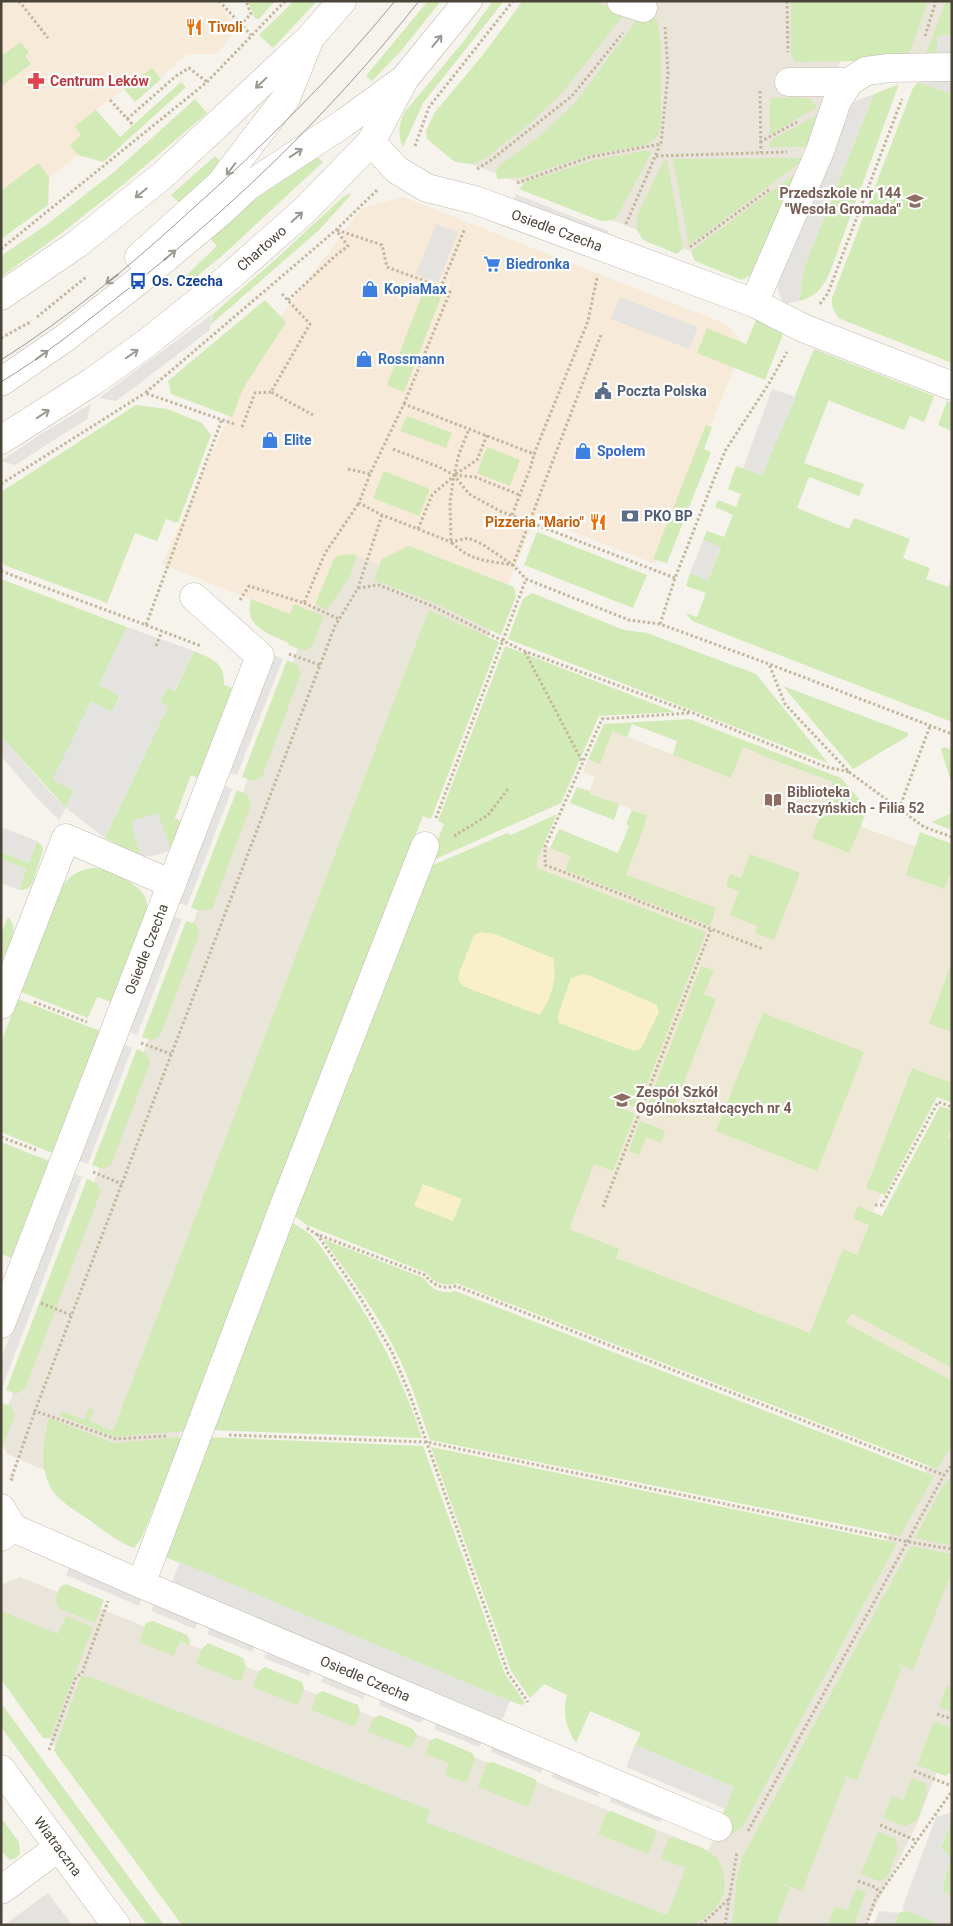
<svg xmlns="http://www.w3.org/2000/svg" width="953" height="1926" viewBox="0 0 953 1926" font-family="Roboto,sans-serif">
<style>
.residential{fill:#eae5da}
.commercial{fill:#f7ead8}
.education{fill:#efe8d6}
.green{fill:#d2eab5}
.sand{fill:#f9efc9}
.parking{fill:#e5e3e0}
.lines{fill:none;stroke-linecap:round;stroke-linejoin:round}
.minor-casing{stroke:#c2bbae;stroke-width:29}
.path{stroke:#c4b79f;stroke-width:3;stroke-dasharray:2.5 2.5;stroke-linecap:butt}
.minor{stroke:#fff;stroke-width:28}
.tram{stroke:#9a9a9a;stroke-width:1}
.oneway{stroke:#9c9892}
.labels{text-anchor:middle;dominant-baseline:central;stroke-width:4.5;stroke-linejoin:round;paint-order:stroke}
.food-label{font-size:14px;font-weight:bold;fill:#c56008;stroke:#fff;text-anchor:start}
.health-label{font-size:14px;font-weight:bold;fill:#be3a42;stroke:#fff;text-anchor:start}
.education-label{font-size:14px;font-weight:bold;fill:#785e54;stroke:#fff;text-anchor:start}
.street-label{font-size:14px;fill:#4b4439;stroke:#fff}
.shop-label{font-size:14px;font-weight:bold;fill:#366cbe;stroke:#fff;text-anchor:start}
.transit-label{font-size:14px;font-weight:bold;fill:#164399;stroke:#fff;text-anchor:start}
.service-label{font-size:14px;font-weight:bold;fill:#4e5e75;stroke:#fff;text-anchor:start}
</style>
<rect width="100%" height="100%" fill="#f6f3ec"/>
<!-- residential -->
<g class="residential">
<path d="M 522,1 L 952,1 L 930,57 L 841,60 L 756,267 L 745,273 L 444,153 L 436,128 Z"/>
<path d="M 353,555 L 381,559 L 502,600 L 149,1515 L 7,1454 L 1,1440 L 1,1425 L 308,622 L 335,557 Z"/>
<path d="M 952,1423 L 952,1732 L 916,1826 L 866,1925 L 188,1925 L 1,1674 L 1,1585 L 20,1577 L 708,1850 L 931,1462 Z"/>
</g>
<!-- commercial -->
<g class="commercial">
<path d="M 1,1 L 217,1 L 237,28 L 217,54 L 187,54 L 135,100 L 126,88 L 96,110 L 112,129 L 1,214 Z"/>
<path d="M 403,197 L 726,324 L 744,344 L 655,564 L 535,517 L 502,600 L 382,559 L 379,565 L 353,555 L 335,557 L 308,622 L 162,564 L 243,385 L 278,320 L 362,208 Z"/>
</g>
<!-- education -->
<path class="education" d="M 613,730 L 614,732 L 731,777 L 743,747 L 773,760 L 833,782 L 849,853 L 859,826 L 917,847 L 906,875 L 944,889 L 952,870 L 952,1083 L 912,1068 L 866,1188 L 881,1194 L 873,1212 L 858,1207 L 853,1219 L 869,1225 L 861,1246 L 952,1121 L 952,1400 L 301,1216 L 507,838 L 564,851 L 625,874 L 648,815 L 590,794 L 589,793 L 595,777 L 583,772 L 588,759 L 600,763 Z"/>
<!-- green -->
<g class="green">
<path d="M 248,1 L 275,1 L 259,19 L 255,18 Z"/>
<path d="M 294,1 L 317,1 L 273,48 L 259,35 Z"/>
<path d="M 428,1 L 441,1 L 400,52 L 372,81 L 366,76 Z"/>
<path d="M 493,1 L 504,1 L 423,103 L 403,147 C 398,135 398,125 404,113 L 463,42 Z"/>
<path d="M 523,1 L 593,1 L 623,12 L 622,17 L 563,92 L 530,123 L 487,157 L 473,164 L 455,162 L 427,139 L 426,131 L 435,112 L 482,56 Z"/>
<path d="M 791,1 L 928,1 L 907,60 L 796,62 L 791,55 Z"/>
<path d="M 946,1 L 952,1 L 952,35 L 937,36 L 937,51 L 931,59 L 924,59 Z"/>
<path d="M 648,15 L 657,19 L 661,46 L 661,122 C 660,134 657,140 646,145 L 590,155 L 523,177 L 497,179 L 496,172 L 499,166 L 542,134 L 575,103 L 636,21 L 642,16 Z"/>
<path d="M 21,42 L 29,53 L 25,56 L 31,64 L 3,85 L 1,83 L 1,56 Z"/>
<path d="M 152,68 L 161,79 L 135,102 L 124,89 Z"/>
<path d="M 181,82 L 186,87 L 103,162 L 78,155 L 70,145 L 81,135 L 75,126 L 96,110 L 120,137 Z"/>
<path d="M 918,82 L 952,94 L 952,363 L 838,318 L 832,306 L 832,298 L 913,88 Z"/>
<path d="M 899,84 L 830,272 C 823,287 816,297 799,301 L 804,268 L 874,94 Z"/>
<path d="M 770,98 L 805,98 L 810,99 L 817,107 L 770,135 Z"/>
<path d="M 195,99 L 207,113 L 125,183 L 59,235 L 1,277 L 1,256 L 49,223 L 114,172 Z"/>
<path d="M 820,113 L 810,147 L 770,147 L 770,141 Z"/>
<path d="M 644,151 L 652,151 L 618,215 L 613,220 L 601,221 L 519,189 L 525,182 L 594,160 Z"/>
<path d="M 215,156 L 220,161 L 209,178 L 182,206 L 171,195 Z"/>
<path d="M 318,157 L 323,162 L 224,254 L 183,288 L 178,283 L 217,246 L 208,236 L 261,195 Z"/>
<path d="M 805,158 L 804,160 L 689,245 L 673,159 Z"/>
<path d="M 664,160 L 667,160 L 683,248 L 677,254 L 643,240 L 637,230 L 637,216 Z"/>
<path d="M 38,163 L 49,177 L 48,205 L 1,239 L 1,191 Z"/>
<path d="M 800,170 L 755,272 L 742,280 L 695,261 L 691,251 Z"/>
<path d="M 350,193 L 350,196 L 318,231 L 210,325 L 214,313 L 276,259 L 343,197 Z"/>
<path d="M 426,285 L 443,292 L 404,392 L 387,385 Z"/>
<path d="M 265,300 L 286,322 L 243,389 L 232,417 L 171,394 L 168,381 Z"/>
<path d="M 757,318 L 785,329 L 765,380 L 697,353 L 707,328 L 746,344 Z"/>
<path d="M 814,349 L 934,396 L 924,422 L 910,416 L 904,430 L 830,401 L 829,399 L 804,463 L 864,484 L 859,496 L 809,477 L 797,508 L 849,529 L 854,518 L 910,539 L 903,558 L 930,568 L 926,579 L 948,587 L 950,581 L 952,581 L 952,722 L 692,621 L 686,613 L 697,617 L 706,593 L 686,586 L 690,573 L 708,580 L 721,548 L 703,540 L 707,531 L 724,537 L 733,515 L 715,507 L 718,500 L 736,507 L 741,494 L 728,489 L 736,466 L 762,475 Z"/>
<path d="M 947,401 L 952,403 L 952,431 L 938,425 Z"/>
<path d="M 136,405 L 167,409 L 202,423 L 211,435 L 178,523 L 166,519 L 157,541 L 135,533 L 107,603 L 4,565 L 1,556 L 1,492 Z"/>
<path d="M 407,416 L 452,433 L 446,448 L 400,431 Z"/>
<path d="M 706,425 L 712,427 L 704,449 L 711,452 L 667,563 L 653,559 Z"/>
<path d="M 487,447 L 520,460 L 510,486 L 477,473 Z"/>
<path d="M 384,471 L 430,489 L 419,516 L 373,498 Z"/>
<path d="M 537,532 L 647,575 L 633,608 L 524,565 Z"/>
<path d="M 409,546 L 514,587 L 516,596 L 501,635 L 432,602 L 374,580 L 382,559 Z"/>
<path d="M 352,554 L 357,556 L 350,576 L 327,610 L 315,604 L 334,559 L 337,556 Z"/>
<path d="M 1,579 L 127,627 L 99,685 L 120,695 L 112,712 L 91,702 L 53,779 L 74,790 L 66,808 L 1,736 Z"/>
<path d="M 532,593 L 624,630 L 647,633 L 756,674 L 828,763 L 508,639 L 523,599 Z"/>
<path d="M 251,599 L 290,614 L 294,604 L 324,616 L 312,646 L 304,651 L 288,645 L 289,643 C 268,633 243,627 251,599 Z"/>
<path d="M 429,610 L 499,642 L 431,819 L 423,816 L 185,1431 L 115,1437 L 60,1416 L 62,1411 L 84,1420 L 89,1408 L 94,1410 L 90,1421 L 113,1431 Z"/>
<path d="M 505,646 L 675,712 L 599,716 L 561,803 L 429,862 L 444,824 L 438,821 Z"/>
<path d="M 194,651 C 212,659 225,662 224,685 L 232,688 L 198,778 L 191,775 L 175,818 L 181,821 L 171,850 L 141,857 L 105,838 L 168,706 L 160,702 L 167,688 L 175,691 Z"/>
<path d="M 287,660 L 298,665 L 301,673 L 262,777 L 253,781 L 242,777 Z"/>
<path d="M 783,686 L 908,733 L 908,736 L 853,769 Z"/>
<path d="M 689,719 L 841,778 L 868,809 L 849,853 L 812,838 L 833,782 L 773,760 L 743,747 L 731,778 L 673,755 L 677,741 L 632,724 L 627,737 L 614,732 L 613,730 L 600,764 L 588,759 L 604,724 Z"/>
<path d="M 944,747 L 952,750 L 952,785 L 941,749 Z"/>
<path d="M 577,787 L 589,791 L 590,794 L 619,804 L 614,820 L 570,803 Z"/>
<path d="M 237,790 L 247,795 L 251,805 L 212,909 L 200,911 L 191,908 Z"/>
<path d="M 632,810 L 648,815 L 626,875 L 716,908 L 710,926 L 565,870 L 571,856 L 550,848 L 559,829 L 618,853 L 629,826 L 626,824 Z"/>
<path d="M 952,813 L 952,830 L 931,822 Z"/>
<path d="M 557,814 L 537,860 L 537,868 L 706,932 L 638,1108 L 619,1101 L 616,1106 L 635,1114 L 613,1171 L 594,1164 L 569,1229 L 619,1249 L 616,1258 L 810,1333 L 843,1249 L 857,1255 L 869,1225 L 853,1219 L 858,1206 L 882,1216 L 940,1106 L 952,1110 L 952,1128 L 947,1137 L 952,1140 L 952,1368 L 851,1313 L 846,1323 L 952,1381 L 952,1445 L 937,1469 L 456,1283 C 444,1287 434,1283 427,1273 L 307,1225 L 292,1214 L 426,868 L 507,833 L 511,835 Z"/>
<path d="M 920,832 L 952,844 L 952,870 L 944,889 L 906,875 Z"/>
<path d="M 37,841 L 42,846 L 43,851 L 32,884 L 27,889 L 19,890 L 26,869 L 1,859 L 1,852 L 29,863 Z"/>
<path d="M 750,854 L 800,873 L 774,940 L 755,933 L 757,926 L 730,915 L 739,892 L 726,886 L 730,874 L 741,878 Z"/>
<path d="M 95,868 C 109,870 136,882 144,895 C 148,901 147,907 147,914 L 111,1002 L 97,997 L 88,1018 L 21,992 L 63,885 C 72,874 80,869 95,868 Z"/>
<path d="M 8,917 C 21,930 7,948 1,962 L 1,935 Z"/>
<path d="M 186,921 L 196,924 L 199,935 L 160,1036 L 151,1040 L 142,1037 Z"/>
<path d="M 952,962 L 952,1032 L 929,1024 Z"/>
<path d="M 701,966 L 714,970 L 704,994 L 716,999 L 672,1113 L 648,1104 Z"/>
<path d="M 18,999 L 100,1031 L 52,1153 L 1,1132 L 1,1042 Z"/>
<path d="M 763,1013 L 864,1052 L 817,1171 L 716,1131 Z"/>
<path d="M 137,1049 L 146,1053 L 150,1063 L 111,1165 L 102,1169 L 92,1165 Z"/>
<path d="M 912,1068 L 952,1083 L 952,1103 L 937,1097 L 885,1195 L 866,1188 Z"/>
<path d="M 640,1121 L 665,1131 L 661,1143 L 646,1137 L 639,1155 L 629,1151 Z"/>
<path d="M 1,1142 L 49,1161 L 11,1258 L 1,1254 Z"/>
<path d="M 87,1179 L 96,1183 L 101,1191 L 25,1389 L 16,1394 L 6,1390 Z"/>
<path d="M 290,1221 C 297,1226 305,1230 312,1236 C 322,1247 330,1261 339,1274 C 375,1325 403,1379 422,1438 L 209,1430 Z"/>
<path d="M 323,1239 L 424,1278 C 431,1290 443,1295 455,1291 L 934,1476 L 900,1536 L 430,1440 C 420,1411 411,1382 397,1354 C 378,1313 349,1276 323,1239 Z"/>
<path d="M 1,1403 L 11,1406 L 15,1415 L 1,1450 Z"/>
<path d="M 49,1418 L 114,1443 L 183,1437 L 141,1539 L 134,1548 C 116,1541 103,1530 88,1519 C 76,1511 60,1502 52,1490 C 39,1468 43,1441 49,1418 Z"/>
<path d="M 206,1437 L 423,1446 L 505,1674 L 525,1703 L 521,1705 L 510,1701 L 163,1556 Z"/>
<path d="M 431,1447 L 897,1543 L 742,1828 L 732,1834 L 714,1835 L 734,1787 L 635,1745 L 641,1733 L 590,1711 L 576,1743 C 566,1726 562,1714 567,1695 L 544,1684 L 530,1698 L 511,1671 Z"/>
<path d="M 952,1474 L 952,1546 L 915,1538 L 942,1488 Z"/>
<path d="M 911,1546 L 951,1554 L 952,1556 L 952,1571 L 913,1670 L 896,1664 L 902,1668 L 857,1780 L 840,1774 L 846,1778 L 802,1891 L 784,1884 L 784,1885 L 790,1888 L 776,1925 L 732,1925 L 737,1878 L 743,1856 Z"/>
<path d="M 66,1584 L 104,1600 L 95,1623 L 60,1609 L 55,1600 L 60,1587 Z"/>
<path d="M 1,1611 L 58,1634 L 66,1616 L 93,1627 L 50,1738 L 43,1738 L 1,1679 Z"/>
<path d="M 153,1621 L 187,1635 L 190,1641 L 189,1645 L 180,1641 L 174,1656 L 139,1642 L 146,1623 Z"/>
<path d="M 208,1643 L 243,1658 L 246,1666 L 241,1682 L 196,1664 L 202,1649 Z"/>
<path d="M 265,1667 L 302,1682 L 304,1689 L 298,1705 L 253,1687 L 259,1671 Z"/>
<path d="M 81,1676 L 88,1677 L 88,1676 L 430,1810 L 426,1822 L 667,1915 L 686,1868 L 661,1859 L 668,1839 L 673,1837 C 686,1842 703,1847 715,1856 C 724,1864 728,1889 721,1899 C 715,1910 704,1920 693,1925 L 182,1925 L 54,1751 Z"/>
<path d="M 947,1686 L 952,1688 L 952,1712 L 939,1707 Z"/>
<path d="M 322,1691 L 358,1705 L 360,1712 L 355,1727 L 311,1710 L 316,1695 Z"/>
<path d="M 1,1703 L 164,1925 L 147,1925 L 1,1727 Z"/>
<path d="M 380,1715 L 413,1729 L 417,1735 L 411,1748 L 368,1732 L 374,1718 Z"/>
<path d="M 934,1721 L 952,1728 L 952,1772 L 945,1776 L 917,1765 Z"/>
<path d="M 437,1738 L 472,1753 L 475,1759 L 466,1783 L 445,1775 L 449,1763 L 425,1754 L 431,1740 Z"/>
<path d="M 493,1762 L 535,1779 L 537,1783 L 528,1807 L 478,1787 L 487,1763 Z"/>
<path d="M 912,1778 L 925,1783 L 927,1792 L 917,1821 L 904,1826 L 883,1818 L 892,1796 L 903,1800 Z"/>
<path d="M 611,1811 L 654,1829 L 656,1834 L 648,1854 L 598,1834 L 606,1814 Z"/>
<path d="M 1,1818 L 19,1842 L 20,1854 L 16,1858 L 10,1860 L 1,1851 L 1,1841 L 3,1839 L 1,1836 Z"/>
<path d="M 952,1819 L 952,1895 L 951,1897 L 942,1890 L 950,1858 L 941,1848 Z"/>
<path d="M 878,1832 L 895,1838 L 898,1849 L 887,1877 L 879,1881 L 861,1874 Z"/>
<path d="M 856,1889 L 866,1892 L 854,1925 L 828,1925 L 835,1906 L 847,1911 Z"/>
<path d="M 906,1910 L 938,1923 L 939,1925 L 894,1925 L 899,1913 Z"/>
</g>
<!-- sand -->
<g class="sand">
<path d="M 481,932 L 495,934 L 553,958 C 558,976 551,1001 539,1015 L 465,987 L 459,982 L 458,976 L 474,935 Z"/>
<path d="M 583,974 L 591,976 L 657,1005 L 659,1012 L 641,1049 L 634,1051 L 559,1023 L 558,1015 L 571,978 Z"/>
<path d="M 423,1184 L 462,1199 L 453,1221 L 414,1206 Z"/>
</g>
<!-- parking -->
<g class="parking">
<path d="M 952,35 L 952,59 L 931,59 L 937,51 L 937,36 Z"/>
<path d="M 925,76 L 952,76 L 952,94 L 918,82 Z"/>
<path d="M 874,94 L 804,268 L 799,301 L 784,304 L 779,293 L 777,280 L 844,106 Z"/>
<path d="M 516,194 L 609,231 L 606,239 L 513,203 Z"/>
<path d="M 436,224 L 458,232 L 438,283 L 416,274 Z"/>
<path d="M 620,297 L 698,327 L 689,349 L 611,319 Z"/>
<path d="M 214,313 L 211,318 L 210,330 L 116,401 L 99,398 Z"/>
<path d="M 772,389 L 796,397 L 762,475 L 743,468 Z"/>
<path d="M 91,404 L 87,419 L 15,465 L 1,461 L 41,434 Z"/>
<path d="M 703,540 L 721,547 L 708,580 L 690,573 Z"/>
<path d="M 127,627 L 194,651 L 174,692 L 167,688 L 160,702 L 168,706 L 105,838 L 66,808 L 59,820 L 38,799 L 1,756 L 1,736 L 48,790 L 66,808 L 74,790 L 52,780 L 91,701 L 112,712 L 120,696 L 99,685 Z"/>
<path d="M 273,655 L 283,659 L 237,775 L 228,772 Z"/>
<path d="M 223,785 L 232,789 L 187,906 L 178,902 Z"/>
<path d="M 158,813 L 171,850 L 157,855 L 141,857 L 131,821 Z"/>
<path d="M 1,827 L 37,841 L 29,863 L 1,852 Z"/>
<path d="M 1,859 L 26,869 L 19,890 L 1,883 Z"/>
<path d="M 172,916 L 182,919 L 137,1035 L 128,1031 Z"/>
<path d="M 123,1044 L 132,1048 L 88,1164 L 78,1160 Z"/>
<path d="M 73,1173 L 82,1177 L 2,1388 L 1,1359 Z"/>
<path d="M 180,1562 L 510,1701 L 502,1720 L 489,1718 L 170,1586 Z"/>
<path d="M 70,1566 L 142,1597 L 139,1606 L 66,1575 Z"/>
<path d="M 155,1602 L 199,1620 L 195,1629 L 151,1611 Z"/>
<path d="M 211,1625 L 256,1643 L 252,1652 L 207,1634 Z"/>
<path d="M 268,1649 L 313,1667 L 309,1676 L 264,1658 Z"/>
<path d="M 325,1673 L 367,1690 L 363,1699 L 321,1682 Z"/>
<path d="M 382,1696 L 425,1714 L 421,1723 L 379,1705 Z"/>
<path d="M 438,1720 L 483,1738 L 479,1747 L 434,1729 Z"/>
<path d="M 495,1743 L 544,1764 L 541,1773 L 491,1752 Z"/>
<path d="M 635,1745 L 734,1787 L 725,1809 L 626,1767 Z"/>
<path d="M 555,1768 L 602,1788 L 598,1797 L 551,1777 Z"/>
<path d="M 614,1793 L 664,1813 L 660,1822 L 610,1802 Z"/>
<path d="M 952,1812 L 952,1819 L 941,1847 L 950,1858 L 942,1890 L 950,1896 L 952,1895 L 952,1923 L 950,1925 L 943,1925 L 902,1909 L 936,1817 Z"/>
<path d="M 48,1893 L 72,1925 L 4,1925 Z"/>
<path d="M 879,1911 L 899,1913 L 894,1925 L 874,1925 Z"/>
</g>
<g class="lines">
<!-- minor casing -->
<g class="minor-casing">
<g id="minor">
<path d="M 621,1 L 643,8"/>
<path d="M 789,82 L 849,82"/>
<path id="s1" d="M 371,142 L 397,170 L 427,188 L 475,200 L 754,303 L 803,328 L 952,386"/>
<path d="M 139,257 L 219,185 L 286,98 L 310,38"/>
<path d="M 1,296 L 77,244 L 163,175 L 310,38 L 342,1"/>
<path d="M 754,303 L 820,151 L 837,101 L 849,82 L 866,71 L 889,68 L 952,67"/>
<path d="M 1,382 L 65,338 L 138,281 L 223,210 L 248,186 L 344,123 L 400,82"/>
<path id="s2" d="M 1,440 L 92,382 L 144,345 L 228,278 L 305,210 L 371,142 L 405,78 L 468,1"/>
<path d="M 1,1005 L 66,838 L 172,884"/>
<path id="s3" d="M 1,1324 L 260,656 L 194,597"/>
<path d="M 1,1508 L 13,1528"/>
<path id="s4" d="M 1,1537 L 13,1528 L 141,1584 L 718,1827"/>
<path d="M 141,1584 L 282,1211 L 425,846"/>
<path id="s5" d="M 1,1769 L 116,1925"/>
<path d="M 1,1890 L 59,1847"/>
</g>
</g>
<!-- path -->
<g class="path">
<path d="M 19,1 L 48,38"/>
<path d="M 219,1 L 251,35"/>
<path d="M 787,1 L 788,52"/>
<path d="M 240,25 L 251,14 L 246,1"/>
<path d="M 925,36 L 936,1"/>
<path d="M 760,91 L 761,153"/>
<path d="M 110,100 L 133,125"/>
<path d="M 127,119 L 176,76 L 189,68 L 207,82"/>
<path d="M 760,142 L 797,122"/>
<path d="M 415,146 L 429,107 L 513,1"/>
<path d="M 656,156 L 787,152"/>
<path d="M 477,169 L 491,160 L 572,96 L 623,33"/>
<path d="M 517,183 L 590,157 L 661,144 L 668,73 L 665,27"/>
<path d="M 626,224 L 660,145"/>
<path d="M 337,230 L 382,245 L 387,267 L 441,287"/>
<path d="M 690,247 L 770,189"/>
<path d="M 1,249 L 207,82 L 285,1"/>
<path d="M 597,278 L 588,321 L 534,454 L 404,404 L 370,474 L 359,503 L 382,515 L 451,542 L 468,538 L 482,544 L 513,565 C 485,560 472,562 451,542 L 450,502 L 454,475 L 469,494 L 500,511 L 675,578"/>
<path d="M 282,294 L 310,324 L 271,392 L 313,415"/>
<path d="M 288,300 L 335,256 L 348,246 L 336,230"/>
<path d="M 820,304 L 828,293 L 902,99"/>
<path d="M 37,317 L 86,277"/>
<path d="M 601,335 L 513,565 L 526,579 L 629,620 L 660,624 L 769,664 L 952,734"/>
<path d="M 1,338 L 32,321"/>
<path d="M 404,404 L 450,292 L 441,287 L 465,228"/>
<path d="M 234,424 L 145,393 L 336,230 L 377,190"/>
<path d="M 242,427 L 255,393 L 271,392"/>
<path d="M 487,435 L 477,460 L 454,475 L 475,477 L 520,495"/>
<path d="M 393,449 L 439,467 L 454,475 L 459,454 L 469,429"/>
<path d="M 348,469 L 370,474"/>
<path d="M 1,484 L 145,393"/>
<path d="M 512,515 L 531,466 L 534,454"/>
<path d="M 418,529 L 432,495 L 454,476"/>
<path d="M 1,571 L 146,625 L 222,419"/>
<path d="M 358,588 L 379,585 L 432,606 L 524,651 L 693,713 L 826,767 L 849,772 L 785,704 L 769,664"/>
<path d="M 240,600 L 249,586 L 304,603 L 325,553 L 359,503"/>
<path d="M 304,603 L 339,619"/>
<path d="M 660,624 L 675,578 L 725,451 L 768,385 L 787,352"/>
<path d="M 146,625 L 201,646"/>
<path d="M 156,646 L 162,631"/>
<path d="M 525,652 L 583,763"/>
<path d="M 289,654 L 320,665"/>
<path d="M 689,713 L 602,719 L 545,847 L 545,865 L 763,949"/>
<path d="M 849,772 L 924,827 L 952,837"/>
<path d="M 899,809 L 930,726"/>
<path d="M 436,818 L 526,579"/>
<path d="M 454,836 L 488,815 L 508,789"/>
<path d="M 34,1002 L 87,1022"/>
<path d="M 141,1043 L 171,1054"/>
<path d="M 1,1137 L 36,1150"/>
<path d="M 93,1172 L 122,1184"/>
<path d="M 875,1205 L 882,1205 L 938,1102 L 952,1107"/>
<path d="M 603,1207 L 711,929"/>
<path d="M 307,1228 L 316,1234 L 425,1275 C 433,1285 443,1290 456,1286 L 944,1475"/>
<path d="M 317,1234 L 358,1294 L 392,1352 L 410,1395 L 508,1673 L 528,1702"/>
<path d="M 41,1303 L 71,1315"/>
<path d="M 229,1435 L 426,1442 L 909,1542 L 952,1549"/>
<path d="M 166,1436 L 116,1439 L 35,1411 L 335,626 L 358,588 L 382,515"/>
<path d="M 13,1480 L 11,1479 L 35,1411"/>
<path d="M 937,1714 L 952,1719"/>
<path d="M 49,1750 L 76,1677 L 82,1673 L 108,1601"/>
<path d="M 914,1771 L 952,1786"/>
<path d="M 880,1825 L 917,1841"/>
<path d="M 748,1831 L 944,1475 L 952,1465"/>
<path d="M 858,1881 L 875,1887 L 880,1893"/>
<path d="M 701,1925 L 730,1898"/>
<path d="M 725,1925 L 737,1852"/>
<path d="M 866,1925 L 875,1900 L 952,1791"/>
</g>
<!-- minor -->
<use href="#minor" class="minor"/>
<!-- tram -->
<g class="tram">
<path d="M 1,360 C 69,317 130,266 189,212 C 262,147 333,77 395,1"/>
<path d="M 1,382 C 41,358 78,328 114,300 C 227,213 331,113 419,1"/>
</g>
</g>
<!-- one-way arrows -->
<defs><path id="oneway-shaft" d="M-6 0H5M1.5-3L5.5 0L1.5 3" fill="none" stroke-width="1.6" stroke-linecap="round" stroke-linejoin="round" transform="scale(1.25)"/></defs>
<g class="oneway">
<use href="#oneway-shaft" transform="translate(437 41) rotate(-51)"/>
<use href="#oneway-shaft" transform="translate(261 83) rotate(137)"/>
<use href="#oneway-shaft" transform="translate(296 153) rotate(-33)"/>
<use href="#oneway-shaft" transform="translate(231 169) rotate(127)"/>
<use href="#oneway-shaft" transform="translate(141 193) rotate(141)"/>
<use href="#oneway-shaft" transform="translate(297 217) rotate(-42)"/>
<use href="#oneway-shaft" transform="translate(170 255) rotate(-40)"/>
<use href="#oneway-shaft" transform="translate(112 279) rotate(143)"/>
<use href="#oneway-shaft" transform="translate(132 354) rotate(-35)"/>
<use href="#oneway-shaft" transform="translate(42 355) rotate(-36)"/>
<use href="#oneway-shaft" transform="translate(43 414) rotate(-33)"/>
</g>
<!-- icons -->
<defs>
<g id="restaurant-bare" transform="scale(1.35)"><path d="M-5-6h1v4h1v-4h1v4h1v-4h1v5L-1.5 .5V6h-2V.5L-5-1ZM5-6V6H3V1.5H1.5Q1.5-4 5-6Z" fill="#e8710a" stroke="#fff" stroke-width="2.5" paint-order="stroke"/></g>
<g id="pharmacy-bare" transform="scale(1.35)"><path d="M-2-6h4v4h4v4h-4v4h-4v-4h-4v-4h4Z" fill="#e0444e" stroke="#fff" stroke-width="2.5" paint-order="stroke"/></g>
<g id="school-bare" transform="scale(1.35)"><path d="M0-5L7-2L0 1L-7-2ZM-4 1L0 2.5L4 1V4Q0 6-4 4Z" fill="#8d6e63" stroke="#fff" stroke-width="2.5" paint-order="stroke"/></g>
<g id="supermarket-bare" transform="scale(1.35)"><path d="M-6-5.5h2.5l.6 2H6L4.5 2H-2.5L-4.4-4H-6ZM-1.5 3.2a1.3 1.3 0 1 0 .1 0ZM3 3.2a1.3 1.3 0 1 0 .1 0Z" fill="#3f7fe0" stroke="#fff" stroke-width="2.5" paint-order="stroke"/></g>
<g id="bus-bare" transform="scale(1.35)"><path d="M-5-6H5V4H4V6H2V4H-2V6H-4V4H-5ZM-3.5-4V0h7V-4ZM-3.5 1.2v1.5H-2V1.2ZM2 1.2v1.5H3.5V1.2Z" fill="#1a4fb4" stroke="#fff" stroke-width="2.5" paint-order="stroke"/></g>
<g id="shop-bare" transform="scale(1.35)"><path d="M-5-2.5h2.3a2.7 3.5 0 0 1 5.4 0H5L5.5 6h-11ZM-1.5-2.5h3a1.5 2.3 0 0 0-3 0Z" fill="#3f7fe0" stroke="#fff" stroke-width="2.5" paint-order="stroke"/></g>
<g id="civic-bare" transform="scale(1.35)"><path d="M-.6-6.5H3V-4.5H.6V-3L4-1V1h2V6H-6V1h2V-1L-.6-3ZM-1.2 2.5V6h2.4V2.5Z" fill="#5c6f8a" stroke="#fff" stroke-width="2.5" paint-order="stroke"/></g>
<g id="bank-bare" transform="scale(1.35)"><path d="M-6-4H6V4H-6ZM0-2.3a2.3 2.3 0 1 0 0 4.6a2.3 2.3 0 1 0 0-4.6Z" fill="#5c6f8a" stroke="#fff" stroke-width="2.5" paint-order="stroke"/></g>
<g id="library-bare" transform="scale(1.35)"><path d="M-6-4Q-3-5.5-.7-3.5V5Q-3 3-6 4ZM6-4Q3-5.5 .7-3.5V5Q3 3 6 4Z" fill="#8d6e63" stroke="#fff" stroke-width="2.5" paint-order="stroke"/></g>
</defs>
<g fill-rule="evenodd">
<use href="#restaurant-bare" x="194" y="27"/>
<use href="#pharmacy-bare" x="36" y="81"/>
<use href="#school-bare" x="915" y="201"/>
<use href="#supermarket-bare" x="492" y="264"/>
<use href="#bus-bare" x="138" y="281"/>
<use href="#shop-bare" x="370" y="289"/>
<use href="#shop-bare" x="364" y="359"/>
<use href="#civic-bare" x="603" y="391"/>
<use href="#shop-bare" x="270" y="440"/>
<use href="#shop-bare" x="583" y="451"/>
<use href="#bank-bare" x="630" y="516"/>
<use href="#restaurant-bare" x="598" y="522"/>
<use href="#library-bare" x="773" y="800"/>
<use href="#school-bare" x="622" y="1100"/>
</g>
<g class="labels">
<!-- food labels -->
<g class="food-label">
<text x="208" y="27">Tivoli</text>
<text x="584" y="522" text-anchor="end">Pizzeria "Mario"</text>
</g>
<!-- health labels -->
<g class="health-label">
<text x="50" y="81">Centrum Leków</text>
</g>
<!-- education labels -->
<g class="education-label">
<text x="901" y="193" text-anchor="end">Przedszkole nr 144<tspan x="901" dy="16">"Wesoła Gromada"</tspan></text>
<text x="787" y="792">Biblioteka<tspan x="787" dy="16">Raczyńskich - Filia 52</tspan></text>
<text x="636" y="1092">Zespół Szkół<tspan x="636" dy="16">Ogólnokształcących nr 4</tspan></text>
</g>
<!-- street labels -->
<g class="street-label">
<text stroke="none"><textPath href="#s1" startOffset="210">Osiedle Czecha</textPath></text>
<text stroke="none"><textPath href="#s2" startOffset="324">Chartowo</textPath></text>
<text stroke="none"><textPath href="#s3" startOffset="402">Osiedle Czecha</textPath></text>
<text stroke="none"><textPath href="#s4" startOffset="398">Osiedle Czecha</textPath></text>
<text stroke="none"><textPath href="#s5" startOffset="96">Wiatraczna</textPath></text>
</g>
<!-- shop labels -->
<g class="shop-label">
<text x="506" y="264">Biedronka</text>
<text x="384" y="289">KopiaMax</text>
<text x="378" y="359">Rossmann</text>
<text x="284" y="440">Elite</text>
<text x="597" y="451">Społem</text>
</g>
<!-- transit labels -->
<g class="transit-label">
<text x="152" y="281">Os. Czecha</text>
</g>
<!-- service labels -->
<g class="service-label">
<text x="617" y="391">Poczta Polska</text>
<text x="644" y="516">PKO BP</text>
</g>
</g>
<!-- border -->
<rect width="953" height="1926" fill="none" stroke="#4b4439" stroke-width="5"/>
</svg>
